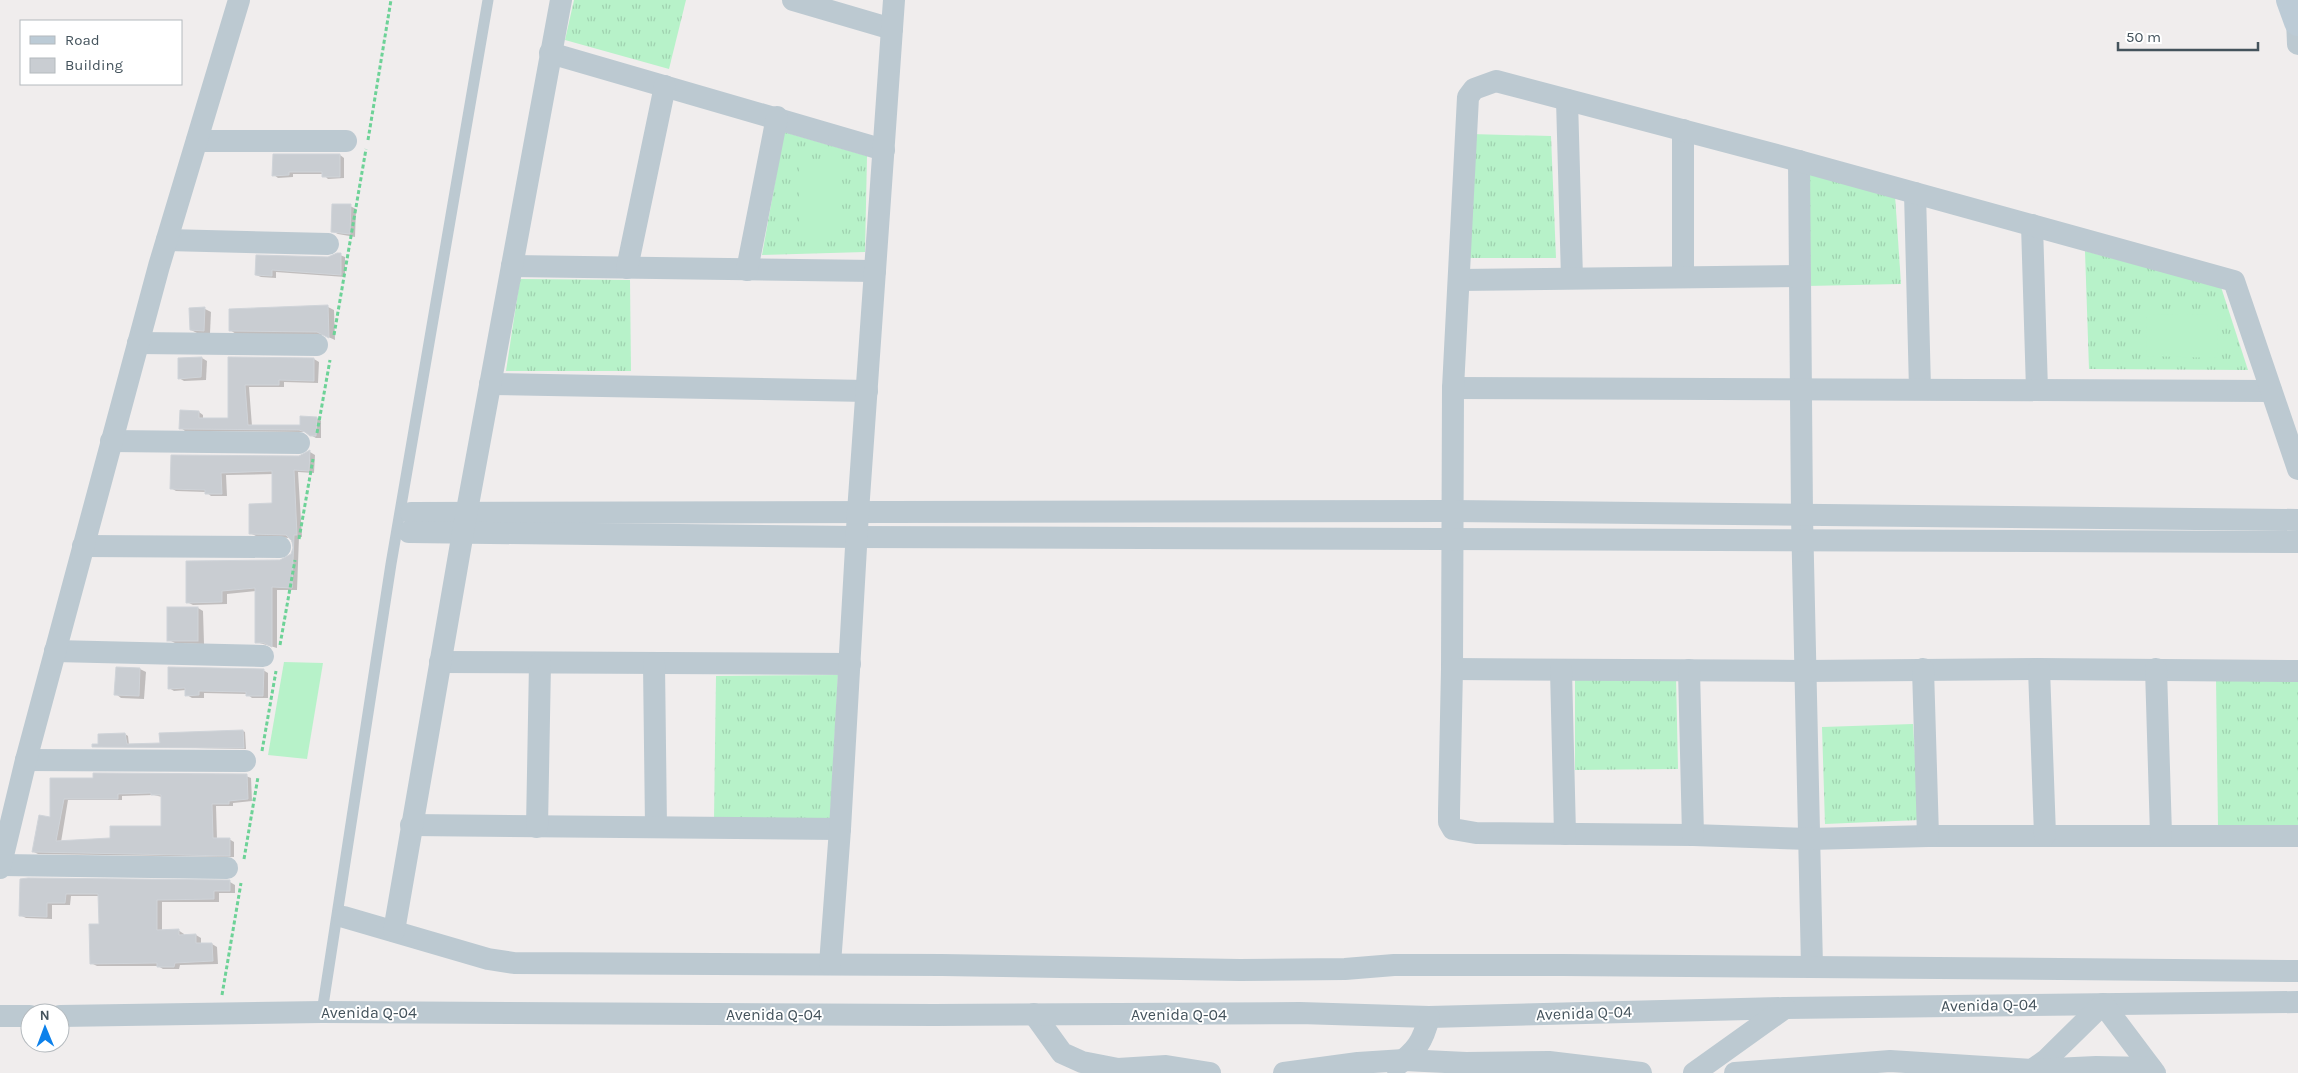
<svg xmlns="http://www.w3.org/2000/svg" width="2298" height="1073" viewBox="0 0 2298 1073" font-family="Karla,sans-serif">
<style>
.grass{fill:url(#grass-tufts)}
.garden{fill:#b7f2c9}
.shadow{fill:#0003;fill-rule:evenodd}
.building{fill:#c9cdd2;stroke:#d0d4d9;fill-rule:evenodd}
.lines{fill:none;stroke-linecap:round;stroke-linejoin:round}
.path{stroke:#6dd297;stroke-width:3;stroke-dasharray:4 2.5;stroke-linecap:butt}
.lane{stroke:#bcc9d1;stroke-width:11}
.street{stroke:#bcc9d1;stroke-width:22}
.secondary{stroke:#bccbd6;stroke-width:28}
.labels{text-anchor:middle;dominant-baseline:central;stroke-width:4;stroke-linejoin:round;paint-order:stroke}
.street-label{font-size:16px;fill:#44535c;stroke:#fff}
</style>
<defs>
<pattern id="grass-tufts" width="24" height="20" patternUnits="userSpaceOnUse" patternTransform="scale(1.25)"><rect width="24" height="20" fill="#b7f2c9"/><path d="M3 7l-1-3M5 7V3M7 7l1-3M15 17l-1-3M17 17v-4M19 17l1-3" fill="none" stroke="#9fd1af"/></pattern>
</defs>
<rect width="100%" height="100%" fill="#f0eded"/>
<!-- grass -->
<g class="grass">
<path d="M 574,0 L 686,0 L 669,69 L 565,40 Z"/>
<path d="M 784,132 L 867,156 L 865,252 L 762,255 Z"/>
<path d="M 1470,134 L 1551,136 L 1556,258 L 1466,258 Z"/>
<path d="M 1809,169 L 1895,195 L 1901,284 L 1807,286 Z"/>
<path d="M 2085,251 L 2221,287 L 2248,370 L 2089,369 Z"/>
<path d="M 520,279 L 630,280 L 631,371 L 506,371 Z"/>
<path d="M 838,675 L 830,821 L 714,820 L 716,676 Z"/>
<path d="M 1676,677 L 1678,769 L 1575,770 L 1575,680 Z"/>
<path d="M 2216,679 L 2298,681 L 2298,826 L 2218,826 Z"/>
<path d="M 1913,724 L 1919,820 L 1825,824 L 1822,727 Z"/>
</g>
<!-- garden -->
<g class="garden">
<rect x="799" y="165" width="43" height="72"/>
<path d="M 2147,314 L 2218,315 L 2217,358 L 2146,356 Z"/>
<path d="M 284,662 L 323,663 L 307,759 L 268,755 Z"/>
</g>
<!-- shadow -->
<g class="shadow">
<path d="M 340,155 L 344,158 L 344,178 L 328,179 L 323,174 L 293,174 L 293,177 L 278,178 L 274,175 Z"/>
<path d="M 350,206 L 356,209 L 355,237 L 338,234 L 332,231 Z"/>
<path d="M 340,255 L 345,257 L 345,277 L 276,272 L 276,278 L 261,277 L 256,275 L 257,257 L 328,258 Z"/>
<path d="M 328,307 L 334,310 L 335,340 L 324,335 L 236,334 L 230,330 L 230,310 Z"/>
<path d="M 191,309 L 205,309 L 211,312 L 210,333 L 197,333 L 191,330 Z"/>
<path d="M 202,358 L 207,361 L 206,380 L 184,381 L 179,378 L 179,359 Z"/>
<path d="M 229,358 L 314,359 L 319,362 L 318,383 L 284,382 L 284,387 L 249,387 L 252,426 L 301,426 L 317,418 L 321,421 L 321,438 L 316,438 L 305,432 L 185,431 L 181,428 L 199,412 L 203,415 L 203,420 L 229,419 Z"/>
<path d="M 310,452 L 315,455 L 314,473 L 298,472 L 302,537 L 299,537 L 297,590 L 277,590 L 277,648 L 256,642 L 256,591 L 227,594 L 227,604 L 193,605 L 187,602 L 292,555 L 294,547 L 290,538 L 256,536 L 250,533 L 273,504 L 274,474 L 226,475 L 227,496 L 211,496 L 206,492 L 176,491 L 171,488 L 172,457 L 299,457 Z"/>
<path d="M 198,608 L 203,611 L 204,644 L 175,643 L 169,640 Z"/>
<path d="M 140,669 L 146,672 L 144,699 L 121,698 L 116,694 Z"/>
<path d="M 263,670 L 268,673 L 268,698 L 252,698 L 247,694 L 204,693 L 204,698 L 192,698 L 187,695 L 186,690 L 174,691 L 169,688 Z"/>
<path d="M 243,731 L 245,732 L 246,749 L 94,746 L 125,734 L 128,736 L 129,745 L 161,744 Z"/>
<path d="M 246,776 L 251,778 L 252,801 L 233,803 L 233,806 L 216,806 L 217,839 L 229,839 L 234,842 L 234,857 L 38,854 L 34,852 L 51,819 L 51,779 ZM 154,795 L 162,797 L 163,827 L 111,839 L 61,842 L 68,800 L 122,800 L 122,796 Z"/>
<path d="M 22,881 L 230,882 L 235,885 L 235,893 L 219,893 L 219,902 L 162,902 L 162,931 L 178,930 L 184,934 L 184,936 L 196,935 L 201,938 L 201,945 L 212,944 L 217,947 L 218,964 L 180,965 L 179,969 L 163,969 L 158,966 L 97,966 L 91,963 L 101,925 L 100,896 L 71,896 L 70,905 L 52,905 L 52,919 L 26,918 L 20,915 Z"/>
</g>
<!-- building -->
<g class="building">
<path d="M 273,154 L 340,154 L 340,177 L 322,177 L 322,172 L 289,172 L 289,175 L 272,176 Z"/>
<path d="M 332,204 L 351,204 L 350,234 L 331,232 Z"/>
<path d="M 337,253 L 341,253 L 341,275 L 272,270 L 272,276 L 255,275 L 256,255 L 328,257 Z"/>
<path d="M 328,305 L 329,338 L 317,332 L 229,331 L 229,309 Z"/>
<path d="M 205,307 L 204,331 L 190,330 L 189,308 Z"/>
<path d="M 202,357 L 201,377 L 178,379 L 178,358 Z"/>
<path d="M 228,357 L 314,358 L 314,381 L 279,380 L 279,385 L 245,385 L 248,425 L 300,425 L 300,416 L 317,417 L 316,436 L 310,436 L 305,432 L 299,430 L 179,429 L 180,410 L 199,411 L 199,418 L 228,418 Z"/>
<path d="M 310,450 L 309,471 L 294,470 L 297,535 L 294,535 L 292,588 L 272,587 L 272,647 L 264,643 L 255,643 L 255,588 L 222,591 L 222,602 L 186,603 L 186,561 L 280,560 L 291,554 L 293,548 L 292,541 L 286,535 L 249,534 L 249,504 L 272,503 L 272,471 L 221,473 L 222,494 L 205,494 L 205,490 L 170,489 L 171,455 L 299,456 Z"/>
<rect x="167" y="607" width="31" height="34"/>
<path d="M 116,667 L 140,668 L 139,696 L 114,695 Z"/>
<path d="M 168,667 L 264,669 L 263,696 L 246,696 L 246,692 L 199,691 L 199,695 L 185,696 L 185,688 L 168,689 Z"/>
<path d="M 243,730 L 244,748 L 92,747 L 92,744 L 98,744 L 98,734 L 125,733 L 127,744 L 160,743 L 159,733 Z"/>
<path d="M 93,773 L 247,774 L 248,799 L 229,801 L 229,804 L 212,804 L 213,838 L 230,838 L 230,856 L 32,852 L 39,815 L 50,817 L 50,778 L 93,778 ZM 151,793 L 151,795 L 161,795 L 161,826 L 110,826 L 110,838 L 56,841 L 64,799 L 118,799 L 118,794 Z"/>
<path d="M 28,878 L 230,880 L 230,891 L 214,891 L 214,899 L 157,900 L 157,930 L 179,929 L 179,935 L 196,934 L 196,943 L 212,943 L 213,961 L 175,963 L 174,967 L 157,967 L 157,963 L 90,964 L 89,924 L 99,924 L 98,894 L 66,894 L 65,903 L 47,903 L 47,917 L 19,916 L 20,879 Z"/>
</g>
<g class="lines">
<!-- path -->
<g class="path">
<path d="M 368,140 L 391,0"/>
<path d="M 334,335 L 366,149"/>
<path d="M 317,433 L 330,360"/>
<path d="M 299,539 L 313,459"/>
<path d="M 280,645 L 295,560"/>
<path d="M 262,751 L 276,671"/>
<path d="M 244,859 L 258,777"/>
<path d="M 222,995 L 241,883"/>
</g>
<!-- lane -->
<path class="lane" d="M 322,1012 L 391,564 L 488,0"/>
<!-- street -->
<g class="street">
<path d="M 793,0 L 892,29"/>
<path d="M 2297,19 L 2298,44"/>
<path d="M 550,53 L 884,150"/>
<path d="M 1567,100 L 1572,278"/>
<path d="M 197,141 L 346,141"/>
<path d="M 1799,161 L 1802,516 L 1812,967"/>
<path d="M 1915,193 L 1920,389"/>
<path d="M 2032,225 L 2037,390"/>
<path d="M 167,240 L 328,244"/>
<path d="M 512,266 L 875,271"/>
<path d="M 627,268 L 665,86"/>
<path d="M 747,270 L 777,117"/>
<path d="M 1683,277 L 1683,130"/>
<path d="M 1459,280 L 1800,276"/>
<path d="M 138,343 L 317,345"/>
<path d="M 490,384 L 867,391"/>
<path d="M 1453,388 L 2271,391"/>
<path d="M 111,441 L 299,443"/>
<path d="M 2298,469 L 2234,281 L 1799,161 L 1496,81 L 1474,89 L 1468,97 L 1453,388 L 1452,669 L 1449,812 L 1449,822 L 1453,829 L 1476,833 L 1693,835 L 1809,839 L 1928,836 L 2298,836"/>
<path d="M 411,513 L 1452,511 L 2298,520"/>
<path d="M 409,532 L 857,537 L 2298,542"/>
<path d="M 83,546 L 280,547"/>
<path d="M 55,651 L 263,656"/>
<path d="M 440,662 L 850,664"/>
<path d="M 654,664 L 656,827"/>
<path d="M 1452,669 L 1805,671 L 2039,669 L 2298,671"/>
<path d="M 1923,669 L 1928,836"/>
<path d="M 2039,669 L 2045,835"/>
<path d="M 2156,669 L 2161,835"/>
<path d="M 1561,670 L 1565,834"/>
<path d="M 1689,670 L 1693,835"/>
<path d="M 26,760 L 245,761"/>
<path d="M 411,825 L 840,829"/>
<path d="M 537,827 L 540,663"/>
<path d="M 1,865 L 227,868"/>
<path d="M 0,868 L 26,760 L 159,266 L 239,0"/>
<path d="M 344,917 L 488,959 L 514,963 L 942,965 L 1240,970 L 1345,969 L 1394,965 L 1563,965 L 2298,971"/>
<path d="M 394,931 L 463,532 L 561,0"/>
<path d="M 830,964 L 840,829 L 858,512 L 894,0"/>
<path d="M 1034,1014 L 1062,1053 L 1082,1062 L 1118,1069 L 1166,1066 L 1210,1073"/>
<path d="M 0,1016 L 30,1016"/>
<path d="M 60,1016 L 322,1012 L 934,1015 L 1300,1013 L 1429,1017 L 1785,1008 L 2298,1002"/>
<path d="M 1396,1066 C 1416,1051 1423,1042 1429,1017"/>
<path d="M 2029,1072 L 2046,1060 L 2103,1004 L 2155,1073"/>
<path d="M 1284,1073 L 1358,1063 L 1404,1060 L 1466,1063 L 1549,1062 L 1641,1073"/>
<path d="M 1694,1073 L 1785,1008"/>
<path d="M 1735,1073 L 1890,1061 L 2032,1070 L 2096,1067 L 2151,1068"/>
</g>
<!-- secondary -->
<path class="secondary" d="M 2290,0 L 2298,22"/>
</g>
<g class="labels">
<!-- street labels -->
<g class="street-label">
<text transform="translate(1989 1005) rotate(-1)">Avenida Q-04</text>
<text x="369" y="1012">Avenida Q-04</text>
<text transform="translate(1584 1013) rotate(-2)">Avenida Q-04</text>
<text x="774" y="1014">Avenida Q-04</text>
<text x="1179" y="1014">Avenida Q-04</text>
</g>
</g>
<!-- legend -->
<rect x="20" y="20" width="162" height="65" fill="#ffffff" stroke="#b4babe"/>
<rect x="30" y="36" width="25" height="8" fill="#bccbd6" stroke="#b4babe"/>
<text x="65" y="45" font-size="15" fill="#44535c">Road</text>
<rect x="30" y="58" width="25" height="15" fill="#c9cdd2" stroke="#b4babe"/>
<text x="65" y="70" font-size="15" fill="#44535c">Building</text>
<!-- north arrow -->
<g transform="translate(45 1028) rotate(359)"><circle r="24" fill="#ffffff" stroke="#b4babe"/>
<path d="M0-4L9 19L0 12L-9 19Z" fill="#0c81eb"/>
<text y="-8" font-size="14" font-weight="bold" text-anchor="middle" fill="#44535c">N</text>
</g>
<!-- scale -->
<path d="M2118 42v8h140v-8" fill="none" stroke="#44535c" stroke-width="2.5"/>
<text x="2126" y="42" font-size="15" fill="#44535c" stroke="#ffffff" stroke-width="4" paint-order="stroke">50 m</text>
</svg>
